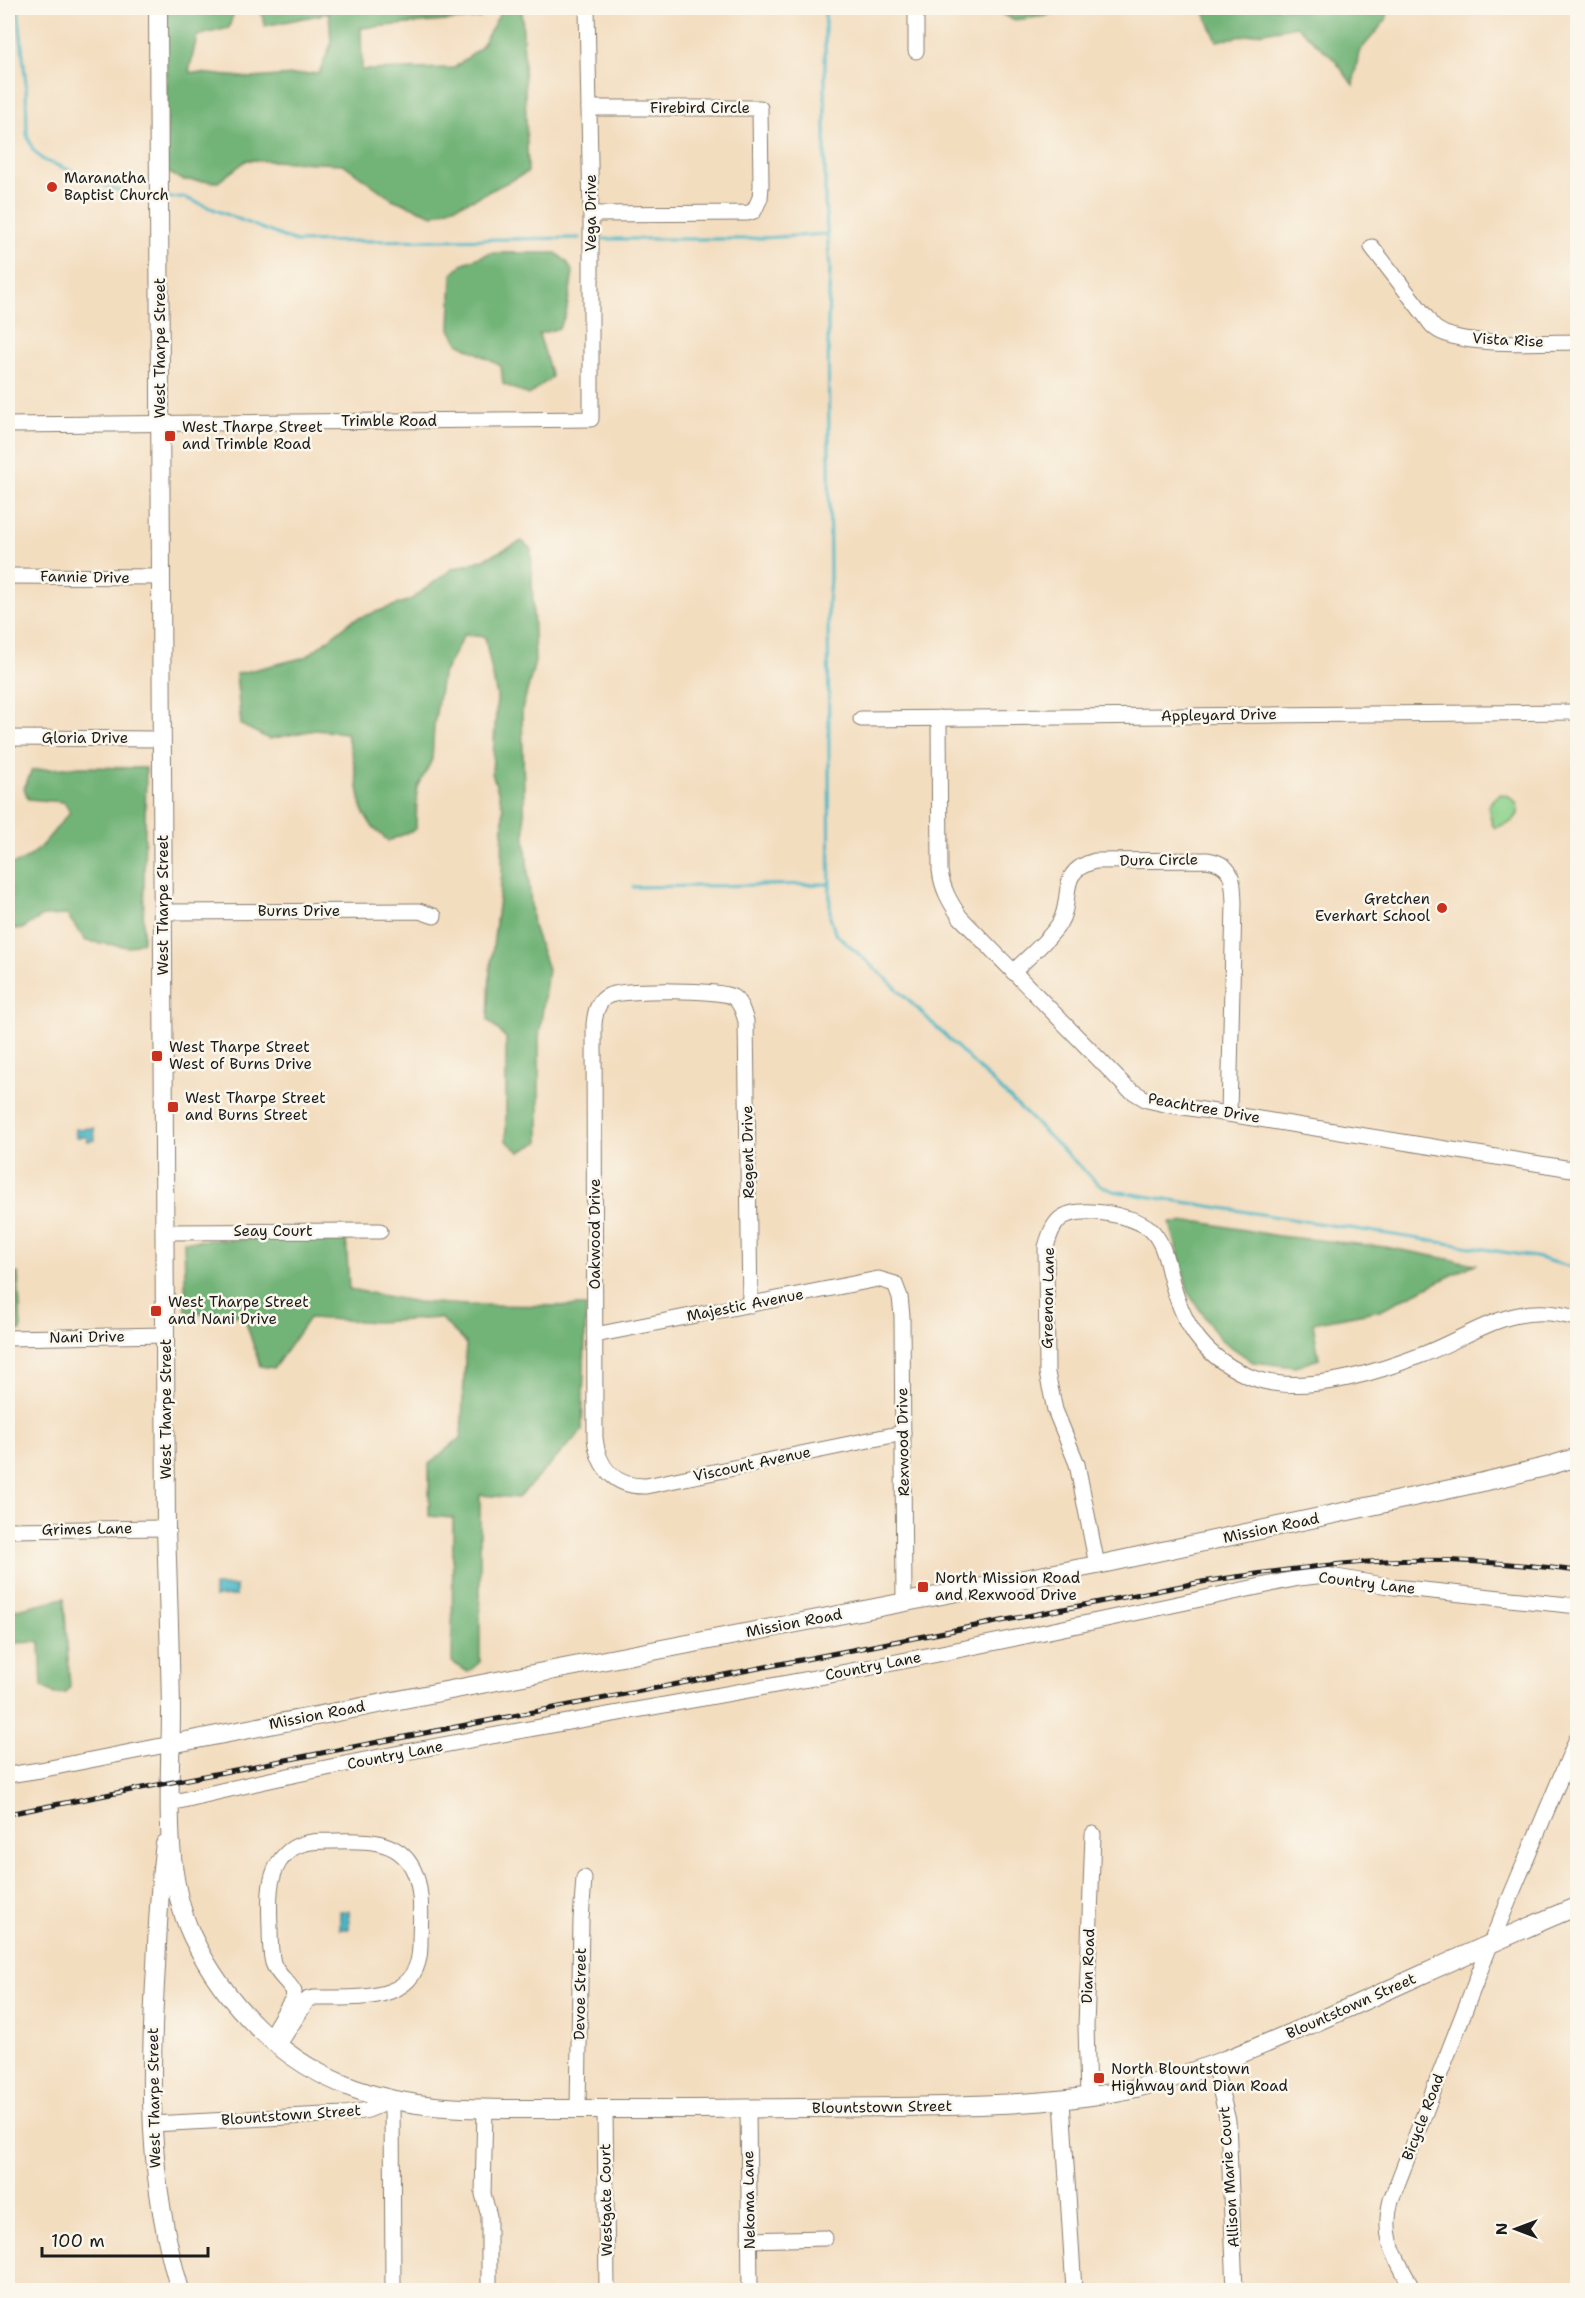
<svg xmlns="http://www.w3.org/2000/svg" width="1585" height="2298" viewBox="0 0 1585 2298" font-family="'Shantell Sans',sans-serif">
<style>
.green{fill:#8dd28c;stroke:#547754;stroke-width:1.5}
.forest{fill:#72b478;stroke:#47684a;stroke-width:1.5}
.water{fill:#48b6c4;stroke:#326970;stroke-width:1.5}
.lines{fill:none;stroke-linecap:round;stroke-linejoin:round}
.stream{stroke:#48b6c4;stroke-width:3}
.minor-casing{stroke:#887c6e;stroke-width:17}
.major-casing{stroke:#887c6e;stroke-width:20}
.minor{stroke:#fff;stroke-width:15}
.major{stroke:#fff;stroke-width:18}
.rail-casing{stroke:#1c1c1c;stroke-width:5}
.rail{stroke:#fbf7ec;stroke-width:3;stroke-dasharray:9;stroke-linecap:butt}
.poi-dot{fill:#c8321e;stroke:#fbf7ec;stroke-width:2}
.labels{text-anchor:middle;dominant-baseline:central;stroke-width:5;stroke-linejoin:round;paint-order:stroke}
.street-label{font-size:15px;fill:#1c1c1c;stroke:#fbf7ec}
.poi-label{font-size:15px;fill:#1c1c1c;stroke:#fbf7ec;text-anchor:start}
</style>
<rect width="100%" height="100%" fill="#fbf7ec"/>
<filter id="ink" filterUnits="userSpaceOnUse"><feTurbulence type="fractalNoise" baseFrequency=".0167" numOctaves="2"/><feDisplacementMap in="SourceGraphic" scale="12" xChannelSelector="R" yChannelSelector="G"/><feConvolveMatrix kernelMatrix="1 2 1 2 8 2 1 2 1" color-interpolation-filters="sRGB"/></filter>
<filter id="wash" filterUnits="userSpaceOnUse"><feTurbulence type="fractalNoise" baseFrequency=".008" numOctaves="4" result="noise"/><feDisplacementMap in="SourceGraphic" scale="24" xChannelSelector="R" yChannelSelector="G"/><feGaussianBlur stdDeviation="1.35" result="paint"/><feColorMatrix in="noise" values="0 0 0 0 0 0 0 0 0 0 0 0 0 0 0 0 0 1.4 0 .05"/><feComposite in="paint" operator="in"/></filter>
<g filter="url(#wash)">
<rect width="100%" height="100%" fill="#f3ddbf"/>
<!-- green -->
<path class="green" d="M 1501,794 C 1512,796 1519,801 1518,814 L 1513,821 L 1495,828 L 1492,824 L 1488,806 L 1494,798 Z"/>
<!-- forest -->
<g class="forest">
<path d="M 166,8 L 235,8 L 229,28 L 197,36 L 189,72 L 252,78 L 319,73 L 331,44 L 329,13 L 265,26 L 260,8 L 486,8 L 480,18 L 361,28 L 362,70 L 454,68 L 481,47 L 503,8 L 522,8 L 528,172 L 474,199 L 433,215 L 392,199 L 343,164 L 247,160 L 218,182 L 183,180 L 167,172 Z"/>
<path d="M 990,8 L 1058,8 L 1046,16 L 1013,20 Z"/>
<path d="M 1202,8 L 1389,8 L 1386,20 L 1359,52 L 1353,85 L 1334,59 L 1296,26 L 1217,41 Z"/>
<path d="M 490,253 L 556,253 L 567,262 L 573,273 L 566,314 L 559,328 L 539,334 L 552,377 L 529,395 L 503,384 L 501,366 L 458,343 L 450,329 L 452,274 L 464,263 Z"/>
<path d="M 522,541 L 531,549 L 535,662 L 522,710 L 525,839 L 533,926 L 548,969 L 539,1038 L 539,1142 L 520,1152 L 506,1141 L 506,1038 L 488,1020 L 490,971 L 502,873 L 503,807 L 492,773 L 497,697 L 485,637 L 464,635 L 442,676 L 434,726 L 432,760 L 417,789 L 416,829 L 388,841 L 372,826 L 362,810 L 353,758 L 346,733 L 315,730 L 269,739 L 241,725 L 236,674 L 306,657 L 353,620 L 410,600 L 452,569 L 482,560 Z"/>
<path d="M 81,767 L 146,768 L 143,941 L 129,947 L 86,941 L 67,915 L 43,916 L 22,929 L 8,928 L 8,864 C 34,865 54,828 70,812 L 64,802 L 28,799 L 24,788 L 32,770 Z"/>
<path d="M 1200,1222 L 1278,1236 L 1386,1247 L 1475,1264 L 1380,1310 L 1313,1323 L 1319,1359 L 1295,1367 L 1253,1362 L 1220,1339 L 1189,1294 L 1170,1223 Z"/>
<path d="M 346,1237 L 349,1289 L 417,1302 L 467,1305 L 586,1306 L 582,1431 L 518,1498 L 480,1495 L 480,1662 L 468,1672 L 452,1662 L 453,1518 L 429,1516 L 429,1464 L 461,1437 L 466,1343 L 440,1318 L 377,1322 L 309,1318 L 274,1368 L 260,1366 L 244,1316 L 186,1312 L 184,1241 Z"/>
<path d="M 18,1273 L 21,1331 L 8,1331 L 8,1274 Z"/>
<path d="M 64,1598 L 70,1687 L 65,1693 L 54,1694 L 42,1686 L 40,1642 L 8,1643 L 8,1611 Z"/>
</g>
<!-- water -->
<g class="water">
<path d="M 94,1128 L 95,1140 L 87,1141 L 87,1137 L 76,1137 L 75,1129 Z"/>
<path d="M 214,1586 L 236,1586 L 236,1596 L 214,1597 Z"/>
<rect x="340" y="1911" width="9" height="18"/>
</g>
<g class="lines">
<!-- stream -->
<g class="stream">
<path d="M 18,8 L 26,84 L 27,135 L 33,150 L 43,160 L 96,180 L 103,185 L 145,199 L 151,199"/>
<path d="M 825,8 L 825,202 L 830,269 L 828,319 L 830,579 L 828,603 L 830,916 L 835,933 L 890,982 L 1097,1183 L 1113,1191 L 1535,1257 L 1578,1269"/>
<path d="M 167,198 L 183,197 L 296,242 L 580,238"/>
<path d="M 603,239 L 743,239 L 828,234"/>
<path d="M 633,887 L 829,884"/>
</g>
</g>
</g>
<g filter="url(#ink)">
<g class="lines">
<!-- minor casing -->
<g class="minor-casing">
<g id="minor">
<path d="M 916,51 L 916,8"/>
<path d="M 589,108 L 760,108 L 761,186 L 760,198 L 754,211 L 748,213 L 591,214"/>
<path d="M 1372,247 L 1426,317 C 1428,320 1431,325 1435,328 C 1459,348 1545,342 1578,342"/>
<path d="M 8,425 L 591,419 L 591,214 L 587,8"/>
<path d="M 8,576 L 162,577"/>
<path d="M 939,718 L 940,870 C 942,889 950,902 960,917 L 1127,1088 L 1147,1100 L 1165,1104 L 1578,1170"/>
<path d="M 861,719 L 1578,712"/>
<path d="M 8,738 L 162,739"/>
<path d="M 164,912 L 419,911 L 434,916"/>
<path d="M 1013,972 C 1027,958 1049,940 1059,924 C 1075,898 1055,872 1095,861 L 1207,860 C 1234,864 1233,881 1234,903 L 1229,1114"/>
<path d="M 166,1232 L 380,1231"/>
<path d="M 750,1305 L 746,1021 C 743,1012 741,1003 733,997 C 722,989 621,989 608,996 C 597,1001 595,1014 594,1024 L 595,1438 C 598,1468 615,1487 646,1486 L 903,1433"/>
<path d="M 595,1335 L 878,1279 L 895,1284 L 900,1297 L 902,1316 L 904,1602"/>
<path d="M 8,1338 L 166,1335"/>
<path d="M 8,1530 L 166,1528"/>
<path d="M 1097,1565 L 1077,1464 L 1055,1410 L 1047,1373 L 1046,1247 C 1049,1237 1052,1226 1060,1219 C 1077,1204 1134,1215 1150,1229 C 1163,1241 1166,1259 1170,1275 C 1182,1322 1200,1354 1246,1375 C 1294,1398 1372,1374 1419,1356 C 1475,1335 1514,1298 1578,1319"/>
<path d="M 8,1775 L 40,1770 L 171,1744"/>
<path d="M 171,1803 C 393,1748 621,1715 846,1672 C 998,1643 1148,1610 1299,1578 L 1325,1575 L 1394,1587 L 1578,1606"/>
<path d="M 269,2038 L 293,1998 L 294,1992 C 289,1982 277,1975 273,1963 C 270,1951 270,1939 270,1927 C 269,1899 266,1866 293,1848 C 305,1841 320,1841 333,1841 C 362,1840 398,1838 413,1869 C 424,1891 420,1921 420,1945 C 420,2006 354,1997 313,1998 L 308,1999 L 278,2046"/>
<path d="M 1214,2064 L 1228,2121 L 1235,2290"/>
<path d="M 1088,2097 L 1086,2026 L 1093,1834"/>
<path d="M 1062,2101 L 1074,2290"/>
<path d="M 485,2109 L 483,2194 L 489,2216 L 489,2290"/>
<path d="M 578,2109 L 581,1920 L 584,1878"/>
<path d="M 605,2109 L 607,2290"/>
<path d="M 748,2109 L 750,2290"/>
<path d="M 152,2124 L 345,2114 L 368,2110 L 392,2100 L 393,2290"/>
<path d="M 749,2240 L 825,2238"/>
<path d="M 1413,2290 C 1396,2257 1381,2239 1391,2200 L 1490,1945 L 1578,1736"/>
</g>
</g>
<!-- major casing -->
<g class="major-casing">
<g id="major">
<path d="M 158,8 L 166,1528 C 168,1589 170,1649 171,1710 C 171,1781 161,1870 192,1936 C 225,2005 283,2063 355,2089 C 410,2109 468,2109 525,2109 C 580,2109 634,2109 688,2109 C 774,2108 860,2108 946,2106 C 1010,2104 1073,2102 1136,2088 C 1195,2074 1251,2050 1307,2026 C 1397,1987 1486,1944 1578,1906"/>
<path d="M 171,1744 L 1097,1565 L 1483,1482 L 1545,1467 L 1578,1457"/>
<path d="M 165,1844 C 159,1884 158,1925 156,1966 C 149,2081 147,2179 180,2290"/>
</g>
</g>
<!-- minor -->
<use href="#minor" class="minor"/>
<!-- major -->
<use href="#major" class="major"/>
<!-- rail casing -->
<g class="rail-casing">
<path id="rail" d="M 8,1814 L 1202,1582 C 1263,1573 1324,1564 1385,1561 C 1449,1558 1514,1563 1578,1571"/>
</g>
<!-- rail -->
<use href="#rail" class="rail"/>
</g>
</g>
<!-- markers -->
<g class="poi-dot">
<circle cx="52" cy="187" r="6"/>
<rect x="164" y="430" width="12" height="12" rx="3"/>
<circle cx="1442" cy="908" r="6"/>
<rect x="151" y="1050" width="12" height="12" rx="3"/>
<rect x="167" y="1101" width="12" height="12" rx="3"/>
<rect x="150" y="1305" width="12" height="12" rx="3"/>
<rect x="917" y="1581" width="12" height="12" rx="3"/>
<rect x="1093" y="2072" width="12" height="12" rx="3"/>
</g>
<g class="labels">
<!-- street labels -->
<g class="street-label">
<text x="700" y="108">Firebird Circle</text>
<text transform="translate(591 213) rotate(-90)">Vega Drive</text>
<text transform="translate(1508 340) rotate(3)">Vista Rise</text>
<text transform="translate(160 348) rotate(-90)">West Tharpe Street</text>
<text x="389" y="421">Trimble Road</text>
<text transform="translate(85 577) rotate(1)">Fannie Drive</text>
<text transform="translate(1219 715) rotate(-1)">Appleyard Drive</text>
<text x="85" y="738">Gloria Drive</text>
<text transform="translate(1159 860) rotate(-1)">Dura Circle</text>
<text transform="translate(163 905) rotate(-90)">West Tharpe Street</text>
<text x="299" y="911">Burns Drive</text>
<text transform="translate(1204 1108) rotate(10)">Peachtree Drive</text>
<text transform="translate(748 1152) rotate(-91)">Regent Drive</text>
<text x="273" y="1231">Seay Court</text>
<text transform="translate(595 1234) rotate(-90)">Oakwood Drive</text>
<text transform="translate(1048 1298) rotate(-89)">Greenon Lane</text>
<text transform="translate(745 1305) rotate(-11)">Majestic Avenue</text>
<text transform="translate(87 1337) rotate(-1)">Nani Drive</text>
<text transform="translate(166 1409) rotate(-90)">West Tharpe Street</text>
<text transform="translate(903 1442) rotate(-91)">Rexwood Drive</text>
<text transform="translate(752 1464) rotate(-12)">Viscount Avenue</text>
<text transform="translate(1271 1528) rotate(-12)">Mission Road</text>
<text transform="translate(87 1529) rotate(-1)">Grimes Lane</text>
<text transform="translate(1367 1583) rotate(7)">Country Lane</text>
<text transform="translate(794 1623) rotate(-11)">Mission Road</text>
<text transform="translate(873 1666) rotate(-11)">Country Lane</text>
<text transform="translate(317 1715) rotate(-11)">Mission Road</text>
<text transform="translate(395 1755) rotate(-11)">Country Lane</text>
<text transform="translate(1088 1966) rotate(-88)">Dian Road</text>
<text transform="translate(580 1994) rotate(-89)">Devoe Street</text>
<text transform="translate(1351 2006) rotate(-24)">Blountstown Street</text>
<text transform="translate(154 2098) rotate(-91)">West Tharpe Street</text>
<text transform="translate(882 2107) rotate(-1)">Blountstown Street</text>
<text transform="translate(291 2115) rotate(-4)">Blountstown Street</text>
<text transform="translate(1423 2117) rotate(-69)">Bicycle Road</text>
<text transform="translate(1229 2177) rotate(-94)">Allison Marie Court</text>
<text transform="translate(606 2200) rotate(-91)">Westgate Court</text>
<text transform="translate(749 2200) rotate(-91)">Nekoma Lane</text>
</g>
<!-- poi labels -->
<g class="poi-label">
<text x="64" y="178">Maranatha<tspan x="64" dy="17">Baptist Church</tspan></text>
<text x="182" y="427">West Tharpe Street<tspan x="182" dy="17">and Trimble Road</tspan></text>
<text x="1430" y="899" text-anchor="end">Gretchen<tspan x="1430" dy="17">Everhart School</tspan></text>
<text x="169" y="1047">West Tharpe Street<tspan x="169" dy="17">West of Burns Drive</tspan></text>
<text x="185" y="1098">West Tharpe Street<tspan x="185" dy="17">and Burns Street</tspan></text>
<text x="168" y="1302">West Tharpe Street<tspan x="168" dy="17">and Nani Drive</tspan></text>
<text x="935" y="1578">North Mission Road<tspan x="935" dy="17">and Rexwood Drive</tspan></text>
<text x="1111" y="2069">North Blountstown<tspan x="1111" dy="17">Highway and Dian Road</tspan></text>
</g>
</g>
<!-- margin -->
<rect width="1585" height="2298" fill="none" stroke="#fbf7ec" stroke-width="30"/>
<!-- north arrow -->
<g transform="translate(1516 2229) rotate(270)" stroke="#fbf7ec" stroke-width="4.5" paint-order="stroke">
<path d="M0-4.5L10 22L0 15L-10 22Z" fill="#1c1c1c"/>
<text y="-9" font-size="16" font-weight="bold" text-anchor="middle" fill="#1c1c1c">N</text>
</g>
<!-- scale -->
<path d="M42 2247v9h166v-9" fill="none" stroke="#1c1c1c" stroke-width="3"/>
<text x="51" y="2247" font-size="18" fill="#1c1c1c" stroke="#fbf7ec" stroke-width="4.5" paint-order="stroke">100 m</text>
</svg>
